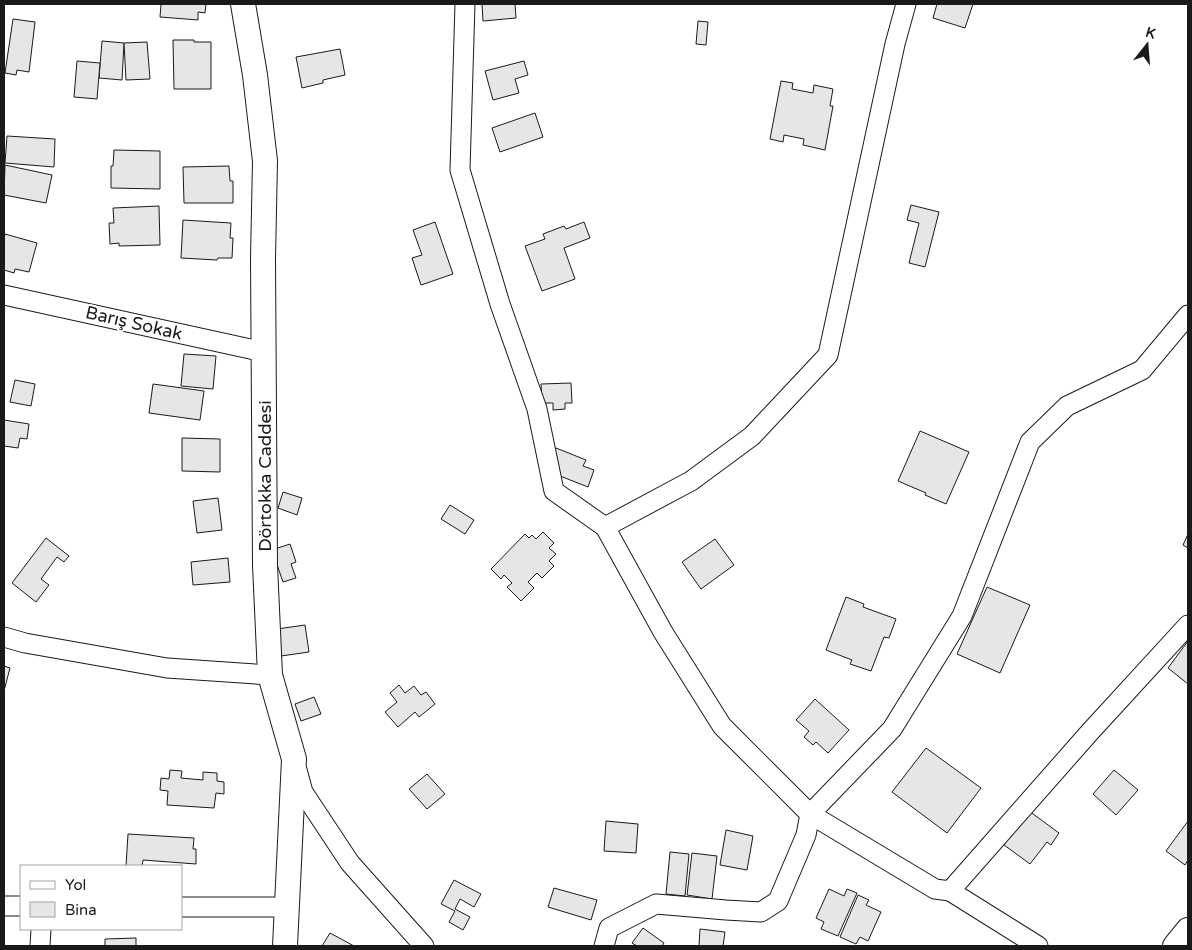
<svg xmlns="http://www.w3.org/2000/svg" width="1192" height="950" viewBox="0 0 1192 950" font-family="'Varela Round',sans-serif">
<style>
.building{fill:#e6e6e6;stroke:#1a1a1a}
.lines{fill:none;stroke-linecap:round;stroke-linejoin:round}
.minor-casing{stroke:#1a1a1a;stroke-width:21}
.tertiary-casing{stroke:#1a1a1a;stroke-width:26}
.minor{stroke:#fff;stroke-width:19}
.tertiary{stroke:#fff;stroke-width:24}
.labels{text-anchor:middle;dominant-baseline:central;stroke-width:4;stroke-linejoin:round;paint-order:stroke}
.street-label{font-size:18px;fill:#1a1a1a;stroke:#fff}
</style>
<rect width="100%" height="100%" fill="#fff"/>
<!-- building -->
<g class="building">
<path d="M 161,4 L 206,4 L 205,13 L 198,12 L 198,20 L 160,17 Z"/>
<path d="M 482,4 L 515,4 L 516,18 L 483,21 Z"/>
<path d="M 937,4 L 973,4 L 965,28 L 933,18 Z"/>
<path d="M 13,19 L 35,22 L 29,72 L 17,70 L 16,75 L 5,73 Z"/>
<path d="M 698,21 L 708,22 L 706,45 L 696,44 Z"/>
<path d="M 173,40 L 194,40 L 194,42 L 211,42 L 211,89 L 174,89 Z"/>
<path d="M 102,41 L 124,43 L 122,80 L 99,78 Z"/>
<path d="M 147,42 L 150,79 L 126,80 L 124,43 Z"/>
<path d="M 340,49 L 345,75 L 323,80 L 323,83 L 302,88 L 296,57 Z"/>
<path d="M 77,61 L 100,63 L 97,99 L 74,97 Z"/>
<path d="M 524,61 L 528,75 L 515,79 L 519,93 L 493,100 L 485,71 Z"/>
<path d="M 781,81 L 793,83 L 792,89 L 813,93 L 814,85 L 833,89 L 830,106 L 833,106 L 825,150 L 803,145 L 804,139 L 784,135 L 783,142 L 770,139 Z"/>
<path d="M 535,113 L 543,137 L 500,152 L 492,128 Z"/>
<path d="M 7,136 L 55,139 L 54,167 L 5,163 Z"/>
<path d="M 114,150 L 160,151 L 160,189 L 111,188 L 111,166 L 113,166 Z"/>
<path d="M 5,165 L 52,175 L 46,203 L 4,195 Z"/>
<path d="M 229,166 L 230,181 L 233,181 L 233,203 L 184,203 L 183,167 Z"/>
<path d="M 911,205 L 939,212 L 925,267 L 909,263 L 919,223 L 907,220 Z"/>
<path d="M 159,206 L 160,245 L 119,246 L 119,243 L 110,244 L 109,223 L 114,223 L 113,208 Z"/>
<path d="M 183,220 L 231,223 L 230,238 L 233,238 L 232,258 L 218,258 L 217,260 L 181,258 Z"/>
<path d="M 435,222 L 453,274 L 421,285 L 412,258 L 422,255 L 413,230 Z"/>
<path d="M 584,222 L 590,238 L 564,248 L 575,279 L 542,291 L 525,246 L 545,239 L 543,234 L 564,226 L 566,229 Z"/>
<path d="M 5,234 L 37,243 L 29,272 L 15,269 L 14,273 L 4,270 L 4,239 Z"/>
<path d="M 184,354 L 216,356 L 213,389 L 181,386 Z"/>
<path d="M 15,380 L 35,384 L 31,406 L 10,402 Z"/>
<path d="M 571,383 L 572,403 L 565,403 L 565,409 L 553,410 L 553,403 L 542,403 L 541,384 Z"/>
<path d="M 153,384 L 204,391 L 200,420 L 149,413 Z"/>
<path d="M 4,420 L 29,424 L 27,439 L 20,438 L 18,448 L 4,446 Z"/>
<path d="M 920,431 L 969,452 L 946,504 L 925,495 L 926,493 L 898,481 Z"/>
<path d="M 182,438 L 220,439 L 220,472 L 182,471 Z"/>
<path d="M 556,448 L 586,460 L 583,466 L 594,470 L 588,487 L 555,474 L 553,457 Z"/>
<path d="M 283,492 L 302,498 L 297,515 L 278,508 Z"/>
<path d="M 218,498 L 222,530 L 197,533 L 193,501 Z"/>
<path d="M 450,505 L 474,520 L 465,534 L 441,519 Z"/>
<path d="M 543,532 L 554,543 L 549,548 L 556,554 L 549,561 L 554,566 L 542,578 L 537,573 L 528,582 L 534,588 L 521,601 L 507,587 L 512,583 L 504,575 L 501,579 L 491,569 L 525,534 L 529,538 L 532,535 L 536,539 Z"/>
<path d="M 1188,534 L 1188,548 L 1183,545 Z"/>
<path d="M 46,538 L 69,556 L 64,562 L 57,557 L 41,579 L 49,585 L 36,602 L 12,583 Z"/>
<path d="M 715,539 L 734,565 L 701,589 L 682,562 Z"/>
<path d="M 290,544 L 296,562 L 291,564 L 296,578 L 283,582 L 272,550 Z"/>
<path d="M 228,558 L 230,582 L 193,585 L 191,562 Z"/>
<path d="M 987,587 L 1030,605 L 1000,673 L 957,654 Z"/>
<path d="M 846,597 L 864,604 L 863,607 L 896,619 L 889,638 L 884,637 L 871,671 L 850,664 L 852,660 L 826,650 Z"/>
<path d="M 305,625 L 309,652 L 281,656 L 277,629 Z"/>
<path d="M 1188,641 L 1188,684 L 1168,668 Z"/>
<path d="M 4,666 L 10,668 L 4,691 Z"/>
<path d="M 399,685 L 405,693 L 414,686 L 421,695 L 426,692 L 435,704 L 419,717 L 415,712 L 398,727 L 385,712 L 397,702 L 390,693 Z"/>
<path d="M 314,697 L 321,714 L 301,721 L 295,704 Z"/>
<path d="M 815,699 L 849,730 L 828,753 L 816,742 L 813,745 L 804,737 L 809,731 L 796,720 Z"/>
<path d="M 926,748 L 981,788 L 947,833 L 892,792 Z"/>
<path d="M 170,770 L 182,771 L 181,778 L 203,780 L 203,772 L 217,773 L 217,781 L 224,782 L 224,794 L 216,793 L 214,808 L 167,805 L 168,791 L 160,790 L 161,778 L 169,779 Z"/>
<path d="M 1114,770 L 1138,790 L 1116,815 L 1093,794 Z"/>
<path d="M 427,774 L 445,794 L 427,809 L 409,789 Z"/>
<path d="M 1025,808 L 1059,833 L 1051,845 L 1047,842 L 1030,864 L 1000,842 Z"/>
<path d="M 606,821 L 638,824 L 636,853 L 604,851 Z"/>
<path d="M 1188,821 L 1188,860 L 1185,865 L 1166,851 Z"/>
<path d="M 726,830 L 753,836 L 747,870 L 720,865 Z"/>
<path d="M 128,834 L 194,838 L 193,849 L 196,849 L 196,864 L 143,860 L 142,866 L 126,866 Z"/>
<path d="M 670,852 L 689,854 L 685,896 L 666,894 Z"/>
<path d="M 692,853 L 717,856 L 712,899 L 687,895 Z"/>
<path d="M 454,880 L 481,894 L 474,907 L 460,899 L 455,909 L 470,917 L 463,930 L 449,922 L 455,911 L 441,904 Z"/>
<path d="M 554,888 L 597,900 L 591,920 L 548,907 Z"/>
<path d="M 829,889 L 844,896 L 847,889 L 857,893 L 838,936 L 821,929 L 824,922 L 816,918 Z"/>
<path d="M 858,895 L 869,900 L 866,905 L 881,912 L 868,941 L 860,937 L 856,944 L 840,937 Z"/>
<path d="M 643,928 L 664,943 L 662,946 L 637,946 L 632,943 Z"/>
<path d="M 700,929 L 725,932 L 723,946 L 699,946 Z"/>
<path d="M 330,933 L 354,946 L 322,946 Z"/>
<path d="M 136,938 L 136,946 L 105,946 L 105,939 Z"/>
</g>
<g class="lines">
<!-- minor casing -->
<g class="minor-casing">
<g id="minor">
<path d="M 465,4 L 460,170 L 500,304 L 537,409 L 554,491 L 605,527"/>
<path d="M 4,295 L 264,352"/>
<path d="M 1188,315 L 1142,370 L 1067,406 L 1030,442 L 962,616 L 892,729 L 810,814 L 935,889 L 950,891 L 1089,733 L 1188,625"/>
<path d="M 4,637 L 25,643 L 167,668 L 270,675"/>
<path d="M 297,770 L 303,792 L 350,863 L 424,946"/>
<path d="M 950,891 L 1038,946"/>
<path d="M 4,906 L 21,906"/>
<path d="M 181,907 L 287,907"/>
<path d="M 40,946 L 41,929"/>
<path d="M 604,946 L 609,928 L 656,904 L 726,910 L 761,912 L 778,901 L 806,835 L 810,814 L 722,726 L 663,632 L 605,527 L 691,481 L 752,436 L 828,355 L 895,44 L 906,4"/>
</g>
</g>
<!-- tertiary casing -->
<g class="tertiary-casing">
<g id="tertiary">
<path d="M 243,4 L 255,75 L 265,161 L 263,259 L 265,565 L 270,675 L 294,759 L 285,946"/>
<path d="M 1175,946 L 1188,930"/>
</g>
</g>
<!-- minor -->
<use href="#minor" class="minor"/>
<!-- tertiary -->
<use href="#tertiary" class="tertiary"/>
</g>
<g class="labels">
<!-- street labels -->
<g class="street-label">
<text transform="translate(134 323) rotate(13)">Barış Sokak</text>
<text transform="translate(265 476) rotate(-90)">Dörtokka Caddesi</text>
</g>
</g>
<!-- border -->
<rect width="1192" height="950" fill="none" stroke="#1a1a1a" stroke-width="10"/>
<!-- legend -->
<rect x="20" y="865" width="162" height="65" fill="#ffffff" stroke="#a3a3a3"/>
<rect x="30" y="881" width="25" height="8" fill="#ffffff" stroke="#a3a3a3"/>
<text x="65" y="890" font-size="15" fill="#1a1a1a">Yol</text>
<rect x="30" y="902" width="25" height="15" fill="#e6e6e6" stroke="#a3a3a3"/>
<text x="65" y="915" font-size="15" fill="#1a1a1a">Bina</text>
<!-- north arrow -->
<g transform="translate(1147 45) rotate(17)" stroke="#ffffff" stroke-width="4" paint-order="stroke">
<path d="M0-4L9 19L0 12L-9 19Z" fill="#1a1a1a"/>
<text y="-8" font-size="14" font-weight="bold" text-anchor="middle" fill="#1a1a1a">K</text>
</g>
</svg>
